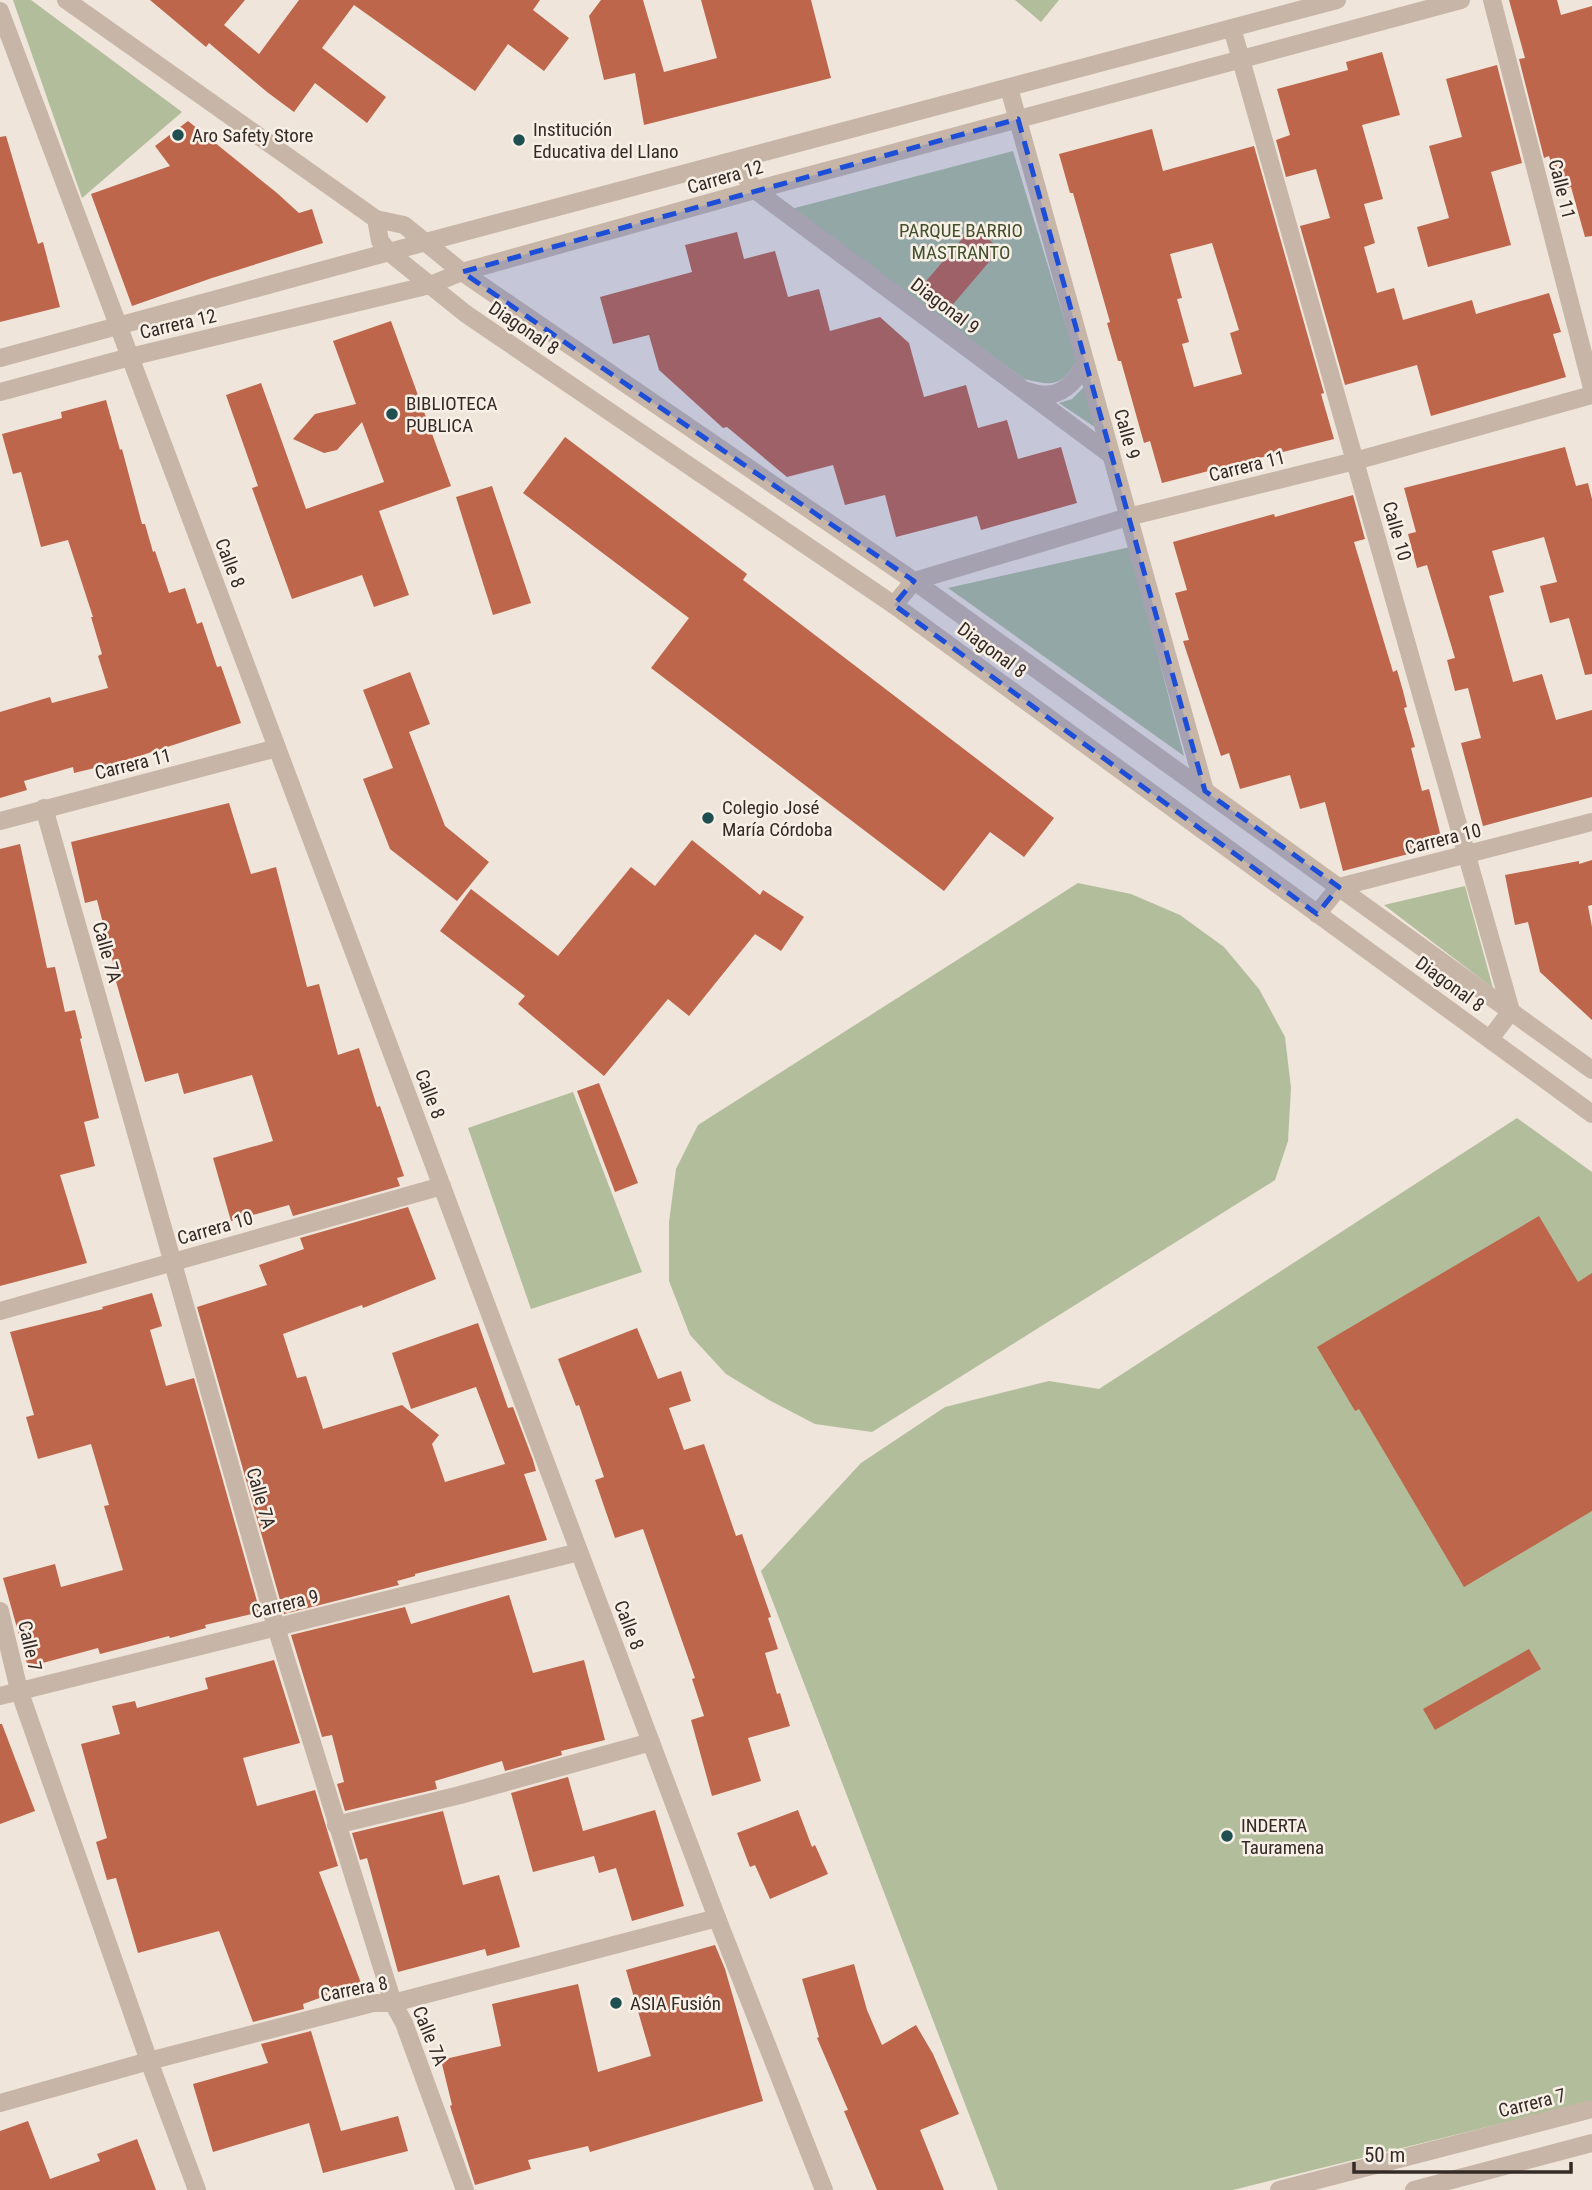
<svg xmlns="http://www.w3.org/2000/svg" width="1592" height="2190" viewBox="0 0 1592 2190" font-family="'Roboto Condensed',sans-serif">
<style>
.green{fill:#b2bd9b}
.building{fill:#bd664b;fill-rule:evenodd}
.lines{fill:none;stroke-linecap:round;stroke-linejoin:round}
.minor{stroke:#c7b6a7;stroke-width:18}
.marked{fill:#1d4ed8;fill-opacity:0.2;stroke:#1d4ed8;stroke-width:5;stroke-dasharray:14 9;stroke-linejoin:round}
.poi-dot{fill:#204f52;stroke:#f8f0e6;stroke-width:2.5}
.labels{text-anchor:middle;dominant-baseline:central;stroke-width:5;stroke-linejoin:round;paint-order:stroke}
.poi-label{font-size:19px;fill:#342b27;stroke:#f8f0e6;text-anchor:start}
.street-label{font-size:19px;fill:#342b27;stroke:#f8f0e6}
.park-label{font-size:19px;fill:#43502d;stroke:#f8f0e6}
</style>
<rect width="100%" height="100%" fill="#efe5da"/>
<!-- green -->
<g class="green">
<path d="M 13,0 L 31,0 L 182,112 L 82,198 Z"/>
<path d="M 1015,0 L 1059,0 L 1041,22 Z"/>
<path d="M 1013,151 L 1077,361 C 1060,387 1054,386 1024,379 L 791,209 Z"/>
<path d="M 1084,387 L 1096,428 L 1059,403 L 1072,399 Z"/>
<path d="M 1130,547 L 1184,756 L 948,588 Z"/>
<path d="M 1078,883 L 1131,894 L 1180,915 L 1224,947 L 1259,989 L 1285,1037 L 1291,1088 L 1288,1141 L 1275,1180 L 872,1432 L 815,1424 L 769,1400 L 726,1374 L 690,1335 L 669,1281 L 669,1222 L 676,1169 L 698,1125 Z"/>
<path d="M 1465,886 L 1493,988 L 1384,905 Z"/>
<path d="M 573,1092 L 642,1272 L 531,1309 L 468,1128 Z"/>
<path d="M 1517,1118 L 1592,1172 L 1592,2101 L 1233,2190 L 998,2190 L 761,1571 L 861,1463 L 945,1407 L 1049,1381 L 1099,1389 Z"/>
</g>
<!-- building -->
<g class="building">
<path d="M 150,0 L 245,0 L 224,25 L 259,54 L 299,0 L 540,0 L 533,10 L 569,38 L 544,71 L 508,44 L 475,91 L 354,5 L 322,48 L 386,97 L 367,123 L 315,83 L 294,112 L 267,92 L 209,43 L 206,47 Z"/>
<path d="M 601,0 L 643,0 L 664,72 L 717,58 L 701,0 L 811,0 L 831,78 L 644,125 L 635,73 L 604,80 L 589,16 Z"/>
<path d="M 1509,0 L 1557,0 L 1561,15 L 1592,6 L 1592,236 L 1585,237 L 1571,187 L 1559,190 L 1549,156 L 1544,158 L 1519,59 L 1525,58 Z"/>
<path d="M 1382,52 L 1400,115 L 1362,125 L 1383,199 L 1364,204 L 1375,243 L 1364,247 L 1377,293 L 1394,288 L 1403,320 L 1472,300 L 1476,314 L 1549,293 L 1561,332 L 1553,334 L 1566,377 L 1431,416 L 1417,365 L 1345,385 L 1300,226 L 1330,218 L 1316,169 L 1286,177 L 1276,140 L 1290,135 L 1277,89 L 1348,70 L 1346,62 Z"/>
<path d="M 1497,65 L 1522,163 L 1491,172 L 1511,245 L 1428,267 L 1417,227 L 1449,218 L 1429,146 L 1462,137 L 1446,79 Z"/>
<path d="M 188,121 L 277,193 L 299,213 L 312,209 L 323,243 L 212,278 L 132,306 L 91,194 L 170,166 L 155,146 Z"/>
<path d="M 1152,129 L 1163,171 L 1254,146 L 1324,393 L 1321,394 L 1334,439 L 1162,483 L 1150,441 L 1144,443 L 1121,361 L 1118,361 L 1107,323 L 1110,322 L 1073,193 L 1070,193 L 1059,154 ZM 1212,243 L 1239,330 L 1230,333 L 1242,374 L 1194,387 L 1182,344 L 1189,342 L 1177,299 L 1182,298 L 1170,254 Z"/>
<path d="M 6,136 L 38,244 L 43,242 L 60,307 L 0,322 L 0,137 Z"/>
<path d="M 973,226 L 1000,249 L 949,309 L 922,286 Z"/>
<path d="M 737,232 L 744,259 L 775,251 L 788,297 L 819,289 L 830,331 L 880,317 L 909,343 L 924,397 L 966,385 L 978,428 L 1007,420 L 1018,459 L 1061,447 L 1077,503 L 981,530 L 977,516 L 896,537 L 885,495 L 845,505 L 833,465 L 787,477 L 727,427 L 723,428 L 659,370 L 649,335 L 613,344 L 600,297 L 692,272 L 685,245 Z"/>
<path d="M 391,321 L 451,486 L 379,511 L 409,595 L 374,607 L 362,575 L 292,599 L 252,488 L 258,486 L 226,395 L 261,383 L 306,509 L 384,482 L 362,422 L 337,450 L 324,453 L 293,439 L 315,414 L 356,404 L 333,341 Z"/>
<path d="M 106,400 L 120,450 L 122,449 L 142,524 L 145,524 L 153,552 L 155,551 L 169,593 L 185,588 L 197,624 L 202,622 L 217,667 L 221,666 L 241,723 L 124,761 L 74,773 L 73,767 L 24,781 L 27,790 L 0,798 L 0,712 L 50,697 L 52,703 L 108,688 L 98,656 L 102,654 L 91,617 L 93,617 L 68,540 L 41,547 L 21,472 L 13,474 L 2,434 L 62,418 L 61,412 Z"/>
<path d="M 565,437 L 747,574 L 743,580 L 1054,818 L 1024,857 L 990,832 L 944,891 L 651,668 L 689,618 L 523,493 Z"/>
<path d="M 1565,447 L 1576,486 L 1588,483 L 1592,499 L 1592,674 L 1585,675 L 1569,618 L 1550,623 L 1540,586 L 1557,582 L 1544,537 L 1492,551 L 1504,592 L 1489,596 L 1513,682 L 1542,674 L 1556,720 L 1592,710 L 1592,797 L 1483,826 L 1461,743 L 1481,738 L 1468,688 L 1455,691 L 1447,660 L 1455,658 L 1427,565 L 1417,568 L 1408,534 L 1416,532 L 1404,488 Z"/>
<path d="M 492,486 L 531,603 L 493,615 L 456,497 Z"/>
<path d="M 1353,495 L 1365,539 L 1354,542 L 1393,672 L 1397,670 L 1403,691 L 1407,707 L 1404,708 L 1415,747 L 1411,748 L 1422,791 L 1429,789 L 1443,845 L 1343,871 L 1325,802 L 1300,809 L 1290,775 L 1240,789 L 1229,753 L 1221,756 L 1183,641 L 1189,640 L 1175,593 L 1187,590 L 1173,542 L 1274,514 L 1275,517 Z"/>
<path d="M 410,672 L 430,724 L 409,732 L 445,826 L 489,862 L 457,901 L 390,849 L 363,779 L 393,768 L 363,690 Z"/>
<path d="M 229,803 L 251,874 L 276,867 L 307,987 L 319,984 L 338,1055 L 359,1048 L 377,1107 L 380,1106 L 404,1176 L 397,1178 L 400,1186 L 293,1216 L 289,1205 L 231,1221 L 213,1158 L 273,1141 L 252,1075 L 184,1094 L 178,1073 L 145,1082 L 115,978 L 117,978 L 97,900 L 85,903 L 71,842 Z"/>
<path d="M 692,840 L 760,895 L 763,890 L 804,917 L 781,951 L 755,934 L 689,1016 L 668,999 L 604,1076 L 518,1004 L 525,996 L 440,931 L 471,889 L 558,956 L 631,867 L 655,886 Z"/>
<path d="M 20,844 L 47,968 L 55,967 L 65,1012 L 75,1010 L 82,1038 L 80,1039 L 99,1118 L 84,1122 L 95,1166 L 60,1175 L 87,1263 L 0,1286 L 0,849 Z"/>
<path d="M 1592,860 L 1592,905 L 1588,906 L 1592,927 L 1592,1020 L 1540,972 L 1528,922 L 1515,925 L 1505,875 L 1579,861 L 1579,864 Z"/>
<path d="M 599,1083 L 638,1183 L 615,1192 L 577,1091 Z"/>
<path d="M 408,1207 L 436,1279 L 363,1308 L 362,1305 L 283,1334 L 297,1378 L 306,1376 L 323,1429 L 402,1405 L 439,1435 L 432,1444 L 445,1482 L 505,1464 L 476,1387 L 411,1409 L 392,1353 L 478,1323 L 508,1408 L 513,1407 L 533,1460 L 536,1471 L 524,1474 L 547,1540 L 415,1574 L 415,1576 L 397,1581 L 399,1585 L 284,1614 L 197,1307 L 267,1285 L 259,1265 L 304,1249 L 300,1238 Z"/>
<path d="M 1539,1216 L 1578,1282 L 1592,1273 L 1592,1511 L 1464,1587 L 1359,1409 L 1355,1411 L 1317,1347 Z"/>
<path d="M 152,1293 L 162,1326 L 150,1330 L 166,1386 L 194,1378 L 260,1612 L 205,1625 L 206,1628 L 170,1638 L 169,1636 L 100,1654 L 98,1648 L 28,1667 L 3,1578 L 55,1564 L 61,1587 L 123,1570 L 104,1506 L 109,1505 L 91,1444 L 38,1459 L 26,1417 L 34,1415 L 10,1332 L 103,1309 L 102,1307 Z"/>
<path d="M 637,1328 L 658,1379 L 681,1371 L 691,1401 L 669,1408 L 684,1450 L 704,1444 L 736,1536 L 742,1534 L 771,1617 L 768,1618 L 778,1649 L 765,1653 L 777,1694 L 780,1693 L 790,1726 L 748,1738 L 761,1781 L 712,1796 L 691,1720 L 704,1716 L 692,1679 L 695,1678 L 643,1529 L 615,1538 L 595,1480 L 604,1477 L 579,1405 L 576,1406 L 558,1359 Z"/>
<path d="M 509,1595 L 533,1673 L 584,1660 L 605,1740 L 561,1751 L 562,1755 L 505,1771 L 502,1761 L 435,1781 L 437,1789 L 345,1811 L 337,1784 L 344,1782 L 332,1735 L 322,1737 L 291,1635 L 405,1607 L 411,1624 Z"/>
<path d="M 1529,1649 L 1541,1669 L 1435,1730 L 1423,1709 Z"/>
<path d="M 274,1660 L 300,1743 L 243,1758 L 257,1806 L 315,1790 L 338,1866 L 319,1872 L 361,1983 L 303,2004 L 304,2009 L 253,2022 L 219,1931 L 138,1953 L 116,1878 L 107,1880 L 96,1842 L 107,1838 L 81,1744 L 120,1734 L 112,1706 L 135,1701 L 137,1708 L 208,1689 L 205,1678 Z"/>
<path d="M 0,1724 L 2,1724 L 35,1811 L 0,1824 Z"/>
<path d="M 568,1777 L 583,1831 L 655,1810 L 684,1906 L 632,1921 L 616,1868 L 599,1873 L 594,1856 L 533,1872 L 511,1793 Z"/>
<path d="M 798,1810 L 812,1847 L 815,1845 L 828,1874 L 770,1899 L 755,1865 L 750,1867 L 737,1833 Z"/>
<path d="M 443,1811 L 463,1885 L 499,1875 L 520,1947 L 487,1956 L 485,1949 L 398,1972 L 367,1858 L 360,1860 L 352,1833 Z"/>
<path d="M 715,1945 L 725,1969 L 763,2101 L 590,2152 L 588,2146 L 528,2160 L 531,2169 L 475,2185 L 450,2106 L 452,2105 L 441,2060 L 501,2046 L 492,2004 L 578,1984 L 598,2072 L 651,2056 L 626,1970 Z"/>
<path d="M 854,1964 L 867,2010 L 882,2045 L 916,2025 L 933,2054 L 959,2114 L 920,2130 L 944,2190 L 877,2190 L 844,2111 L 848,2110 L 817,2038 L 819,2037 L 802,1979 Z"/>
<path d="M 311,2031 L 341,2131 L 398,2116 L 408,2151 L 323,2173 L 309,2123 L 213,2152 L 193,2084 L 268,2063 L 261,2044 Z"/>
<path d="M 28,2121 L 50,2179 L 100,2161 L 97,2154 L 137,2139 L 156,2190 L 0,2190 L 0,2131 Z"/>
</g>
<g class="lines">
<!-- minor -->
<g class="minor">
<path d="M 66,0 L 376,219 L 404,225 L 462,272 L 914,581 L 1592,1070"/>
<path d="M 1492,0 L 1592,388"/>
<path d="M 0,11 L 717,1918 L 824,2190"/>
<path d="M 1232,28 L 1511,1011 L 1490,1039"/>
<path d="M 1009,88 L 1205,791"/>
<path d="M 735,162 L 755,190 L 1111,455"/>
<path d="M 376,219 L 380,241 L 390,253 L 466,314 L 894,605 L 1592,1114"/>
<path d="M 0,358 L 426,242 L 1337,0"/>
<path d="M 1027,391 C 1055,402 1072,388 1085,364"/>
<path d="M 0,392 L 130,357 L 430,285 L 462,272 L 755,190 L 1461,0"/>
<path d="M 894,605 L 914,581 L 1128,517 L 1355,461 L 1592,395"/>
<path d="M 44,808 L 276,1627 L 393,2003 L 404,2023 L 465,2190"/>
<path d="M 0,821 L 277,748"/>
<path d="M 1317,914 L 1339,887 L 1592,822"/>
<path d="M 0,1311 L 442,1186"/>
<path d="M 0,1611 L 19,1690 L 149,2061 L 197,2190"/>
<path d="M 0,1696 L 579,1552"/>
<path d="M 336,1825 L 460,1795 L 651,1742"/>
<path d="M 0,2103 L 149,2061 L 373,2003 L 393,2003 L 717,1918"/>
<path d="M 1279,2190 L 1592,2109"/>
<path d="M 1414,2190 L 1592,2143"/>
</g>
</g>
<!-- marked area -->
<path class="marked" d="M 1018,119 L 1205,791 L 1339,887 L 1317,914 L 894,605 L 914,581 L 462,272 Z"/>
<!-- markers -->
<g class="poi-dot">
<circle cx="178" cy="135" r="7"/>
<circle cx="519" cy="140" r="7"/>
<circle cx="392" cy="414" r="7"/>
<circle cx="708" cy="818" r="7"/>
<circle cx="1227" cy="1836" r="7"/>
<circle cx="616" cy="2003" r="7"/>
</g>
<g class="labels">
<!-- poi labels -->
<g class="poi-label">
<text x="533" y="129">Institución<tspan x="533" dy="22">Educativa del Llano</tspan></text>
<text x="192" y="135">Aro Safety Store</text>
<text x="406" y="403">BIBLIOTECA<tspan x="406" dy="22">PUBLICA</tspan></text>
<text x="722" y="807">Colegio José<tspan x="722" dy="22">María Córdoba</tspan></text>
<text x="1241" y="1825">INDERTA<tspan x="1241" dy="22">Tauramena</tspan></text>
<text x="630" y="2003">ASIA Fusión</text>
</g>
<!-- street labels -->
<g class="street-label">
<text transform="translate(725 177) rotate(-16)">Carrera 12</text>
<text transform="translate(1562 189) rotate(76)">Calle 11</text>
<text transform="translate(945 306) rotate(37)">Diagonal 9</text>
<text transform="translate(178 324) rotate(-13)">Carrera 12</text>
<text transform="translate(524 328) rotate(34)">Diagonal 8</text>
<text transform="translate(1127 434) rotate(74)">Calle 9</text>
<text transform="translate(1247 466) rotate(-14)">Carrera 11</text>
<text transform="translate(1397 531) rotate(74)">Calle 10</text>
<text transform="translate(230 563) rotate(69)">Calle 8</text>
<text transform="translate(992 650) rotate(36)">Diagonal 8</text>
<text transform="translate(133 764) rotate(-14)">Carrera 11</text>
<text transform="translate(1443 839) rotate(-14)">Carrera 10</text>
<text transform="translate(107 952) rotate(74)">Calle 7A</text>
<text transform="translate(1450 984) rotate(36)">Diagonal 8</text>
<text transform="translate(430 1094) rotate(69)">Calle 8</text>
<text transform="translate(215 1228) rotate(-16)">Carrera 10</text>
<text transform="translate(261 1498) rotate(74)">Calle 7A</text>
<text transform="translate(285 1604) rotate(-14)">Carrera 9</text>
<text transform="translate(629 1625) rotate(69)">Calle 8</text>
<text transform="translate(30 1646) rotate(77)">Calle 7</text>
<text transform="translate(354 1989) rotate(-11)">Carrera 8</text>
<text transform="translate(430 2036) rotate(68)">Calle 7A</text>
<text transform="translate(1532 2103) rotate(-14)">Carrera 7</text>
</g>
<!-- park labels -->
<g class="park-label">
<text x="961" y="230">PARQUE BARRIO<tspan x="961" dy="22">MASTRANTO</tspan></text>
</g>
</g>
<!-- scale -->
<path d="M1354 2162v10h217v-10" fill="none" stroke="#342b27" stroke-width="3.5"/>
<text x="1364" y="2162" font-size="21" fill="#342b27" stroke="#f8f0e6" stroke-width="5" paint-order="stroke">50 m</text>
</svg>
